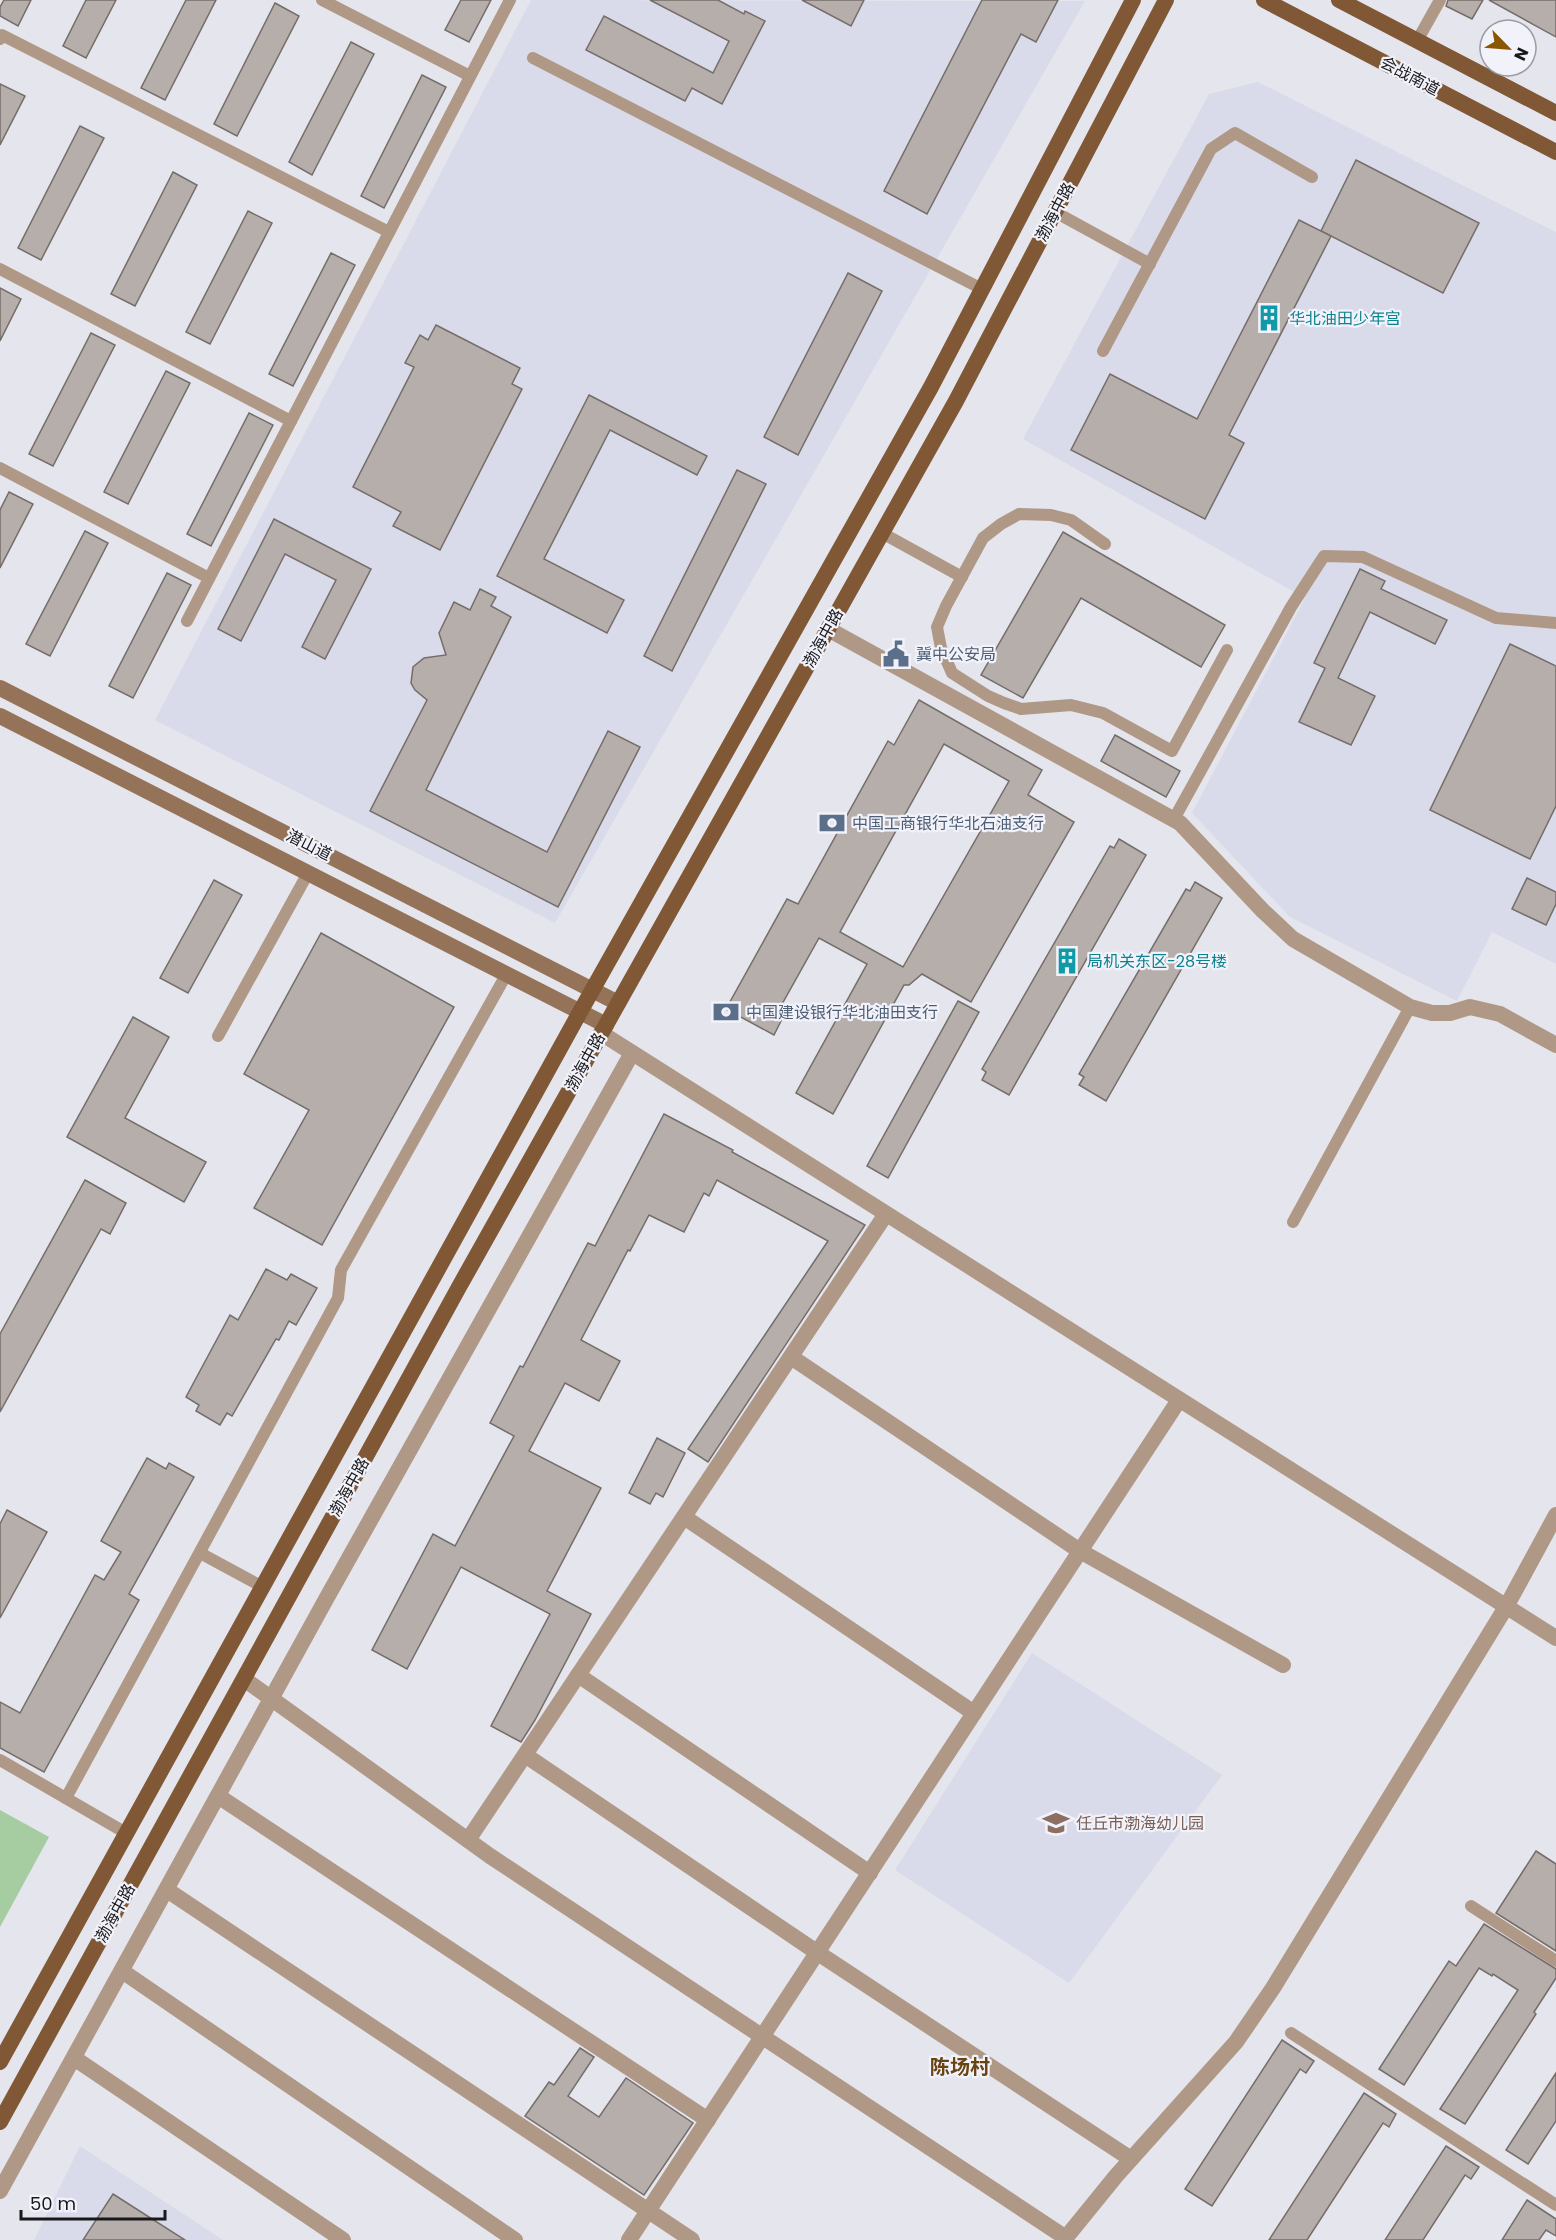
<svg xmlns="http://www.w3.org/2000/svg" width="1556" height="2240" viewBox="0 0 1556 2240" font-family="Poppins,'Noto Sans SC',sans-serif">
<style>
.built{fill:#dadbea}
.green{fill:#a6cda2}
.building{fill:#b5aeaa;stroke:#746d69;stroke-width:1.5;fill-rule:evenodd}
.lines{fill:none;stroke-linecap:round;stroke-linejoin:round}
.service{stroke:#b09886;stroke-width:12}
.minor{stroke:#b09886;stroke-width:16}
.tertiary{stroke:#b09886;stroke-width:16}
.secondary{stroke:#947358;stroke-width:16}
.primary{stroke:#805836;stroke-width:16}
.labels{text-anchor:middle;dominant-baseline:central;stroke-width:4.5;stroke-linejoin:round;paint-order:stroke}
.street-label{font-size:16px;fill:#18181b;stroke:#f2f2fa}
.culture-label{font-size:16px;fill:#0d838f;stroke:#f2f2fa;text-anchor:start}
.service-label{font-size:16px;fill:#4e5e75;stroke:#f2f2fa;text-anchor:start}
.education-label{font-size:16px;fill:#785e54;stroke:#f2f2fa;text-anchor:start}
.quarter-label{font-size:20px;font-weight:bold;fill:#684412;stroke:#f2f2fa}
</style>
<rect width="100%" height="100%" fill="#e5e5ed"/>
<!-- built -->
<g class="built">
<path d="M 531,0 L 1085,1 L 555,923 L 155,720 Z"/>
<path d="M 1258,82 L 1556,232 L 1556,964 L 1492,932 L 1457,1001 L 1290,917 L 1192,813 L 1305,598 L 1023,439 L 1209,94 Z"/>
<path d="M 1032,1653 L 1222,1775 L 1069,1983 L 895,1870 Z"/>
<path d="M 80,2146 L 223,2240 L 34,2240 Z"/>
</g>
<!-- green -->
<path class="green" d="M 0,1810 L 49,1837 L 0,1927 Z"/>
<!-- building -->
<g class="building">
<path d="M 4,0 L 31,0 L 18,26 L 0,16 L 0,7 Z"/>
<path d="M 86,0 L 116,0 L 86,58 L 63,46 Z"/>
<path d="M 186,0 L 216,0 L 165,100 L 141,88 Z"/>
<path d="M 461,0 L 491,0 L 469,42 L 445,30 Z"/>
<path d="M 650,0 L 718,0 L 744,14 L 745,11 L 765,21 L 722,104 L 692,88 L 685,101 L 586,50 L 604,16 L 713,73 L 729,41 Z"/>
<path d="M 802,0 L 864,0 L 851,26 Z"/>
<path d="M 982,0 L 1058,0 L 1036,42 L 1021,34 L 927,214 L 884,191 Z"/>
<path d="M 1448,0 L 1483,0 L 1472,19 L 1446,6 Z"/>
<path d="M 1489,0 L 1556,0 L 1556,37 Z"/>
<path d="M 275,3 L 299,16 L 237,136 L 214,124 Z"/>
<path d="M 351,42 L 374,54 L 312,175 L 289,162 Z"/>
<path d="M 422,75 L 446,87 L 384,208 L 361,196 Z"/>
<path d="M 0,84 L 25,96 L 0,145 Z"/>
<path d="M 80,126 L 104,138 L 41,260 L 18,248 Z"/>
<path d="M 1356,160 L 1479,223 L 1443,293 L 1321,231 Z"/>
<path d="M 173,172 L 197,185 L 135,306 L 111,294 Z"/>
<path d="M 248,211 L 272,223 L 210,344 L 186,332 Z"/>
<path d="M 1299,220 L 1331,236 L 1229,435 L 1244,443 L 1205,519 L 1071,450 L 1110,374 L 1197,419 Z"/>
<path d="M 331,253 L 355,265 L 293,386 L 269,374 Z"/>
<path d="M 848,273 L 882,291 L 798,455 L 764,437 Z"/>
<path d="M 0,288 L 21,299 L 0,341 Z"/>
<path d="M 436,325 L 520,368 L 512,384 L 522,389 L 440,550 L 393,526 L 401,512 L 353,487 L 414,367 L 405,363 L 420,335 L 428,340 Z"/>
<path d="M 91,333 L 115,345 L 53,466 L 29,454 Z"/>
<path d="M 166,371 L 190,383 L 128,504 L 104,492 Z"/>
<path d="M 589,395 L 707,456 L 697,475 L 610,430 L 544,559 L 624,600 L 607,633 L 497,576 Z"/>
<path d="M 249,413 L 273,425 L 211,546 L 187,534 Z"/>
<path d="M 737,470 L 766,484 L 672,671 L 644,656 Z"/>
<path d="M 9,492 L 33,504 L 0,568 L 0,510 Z"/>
<path d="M 274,519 L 371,569 L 325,659 L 302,647 L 336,580 L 285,554 L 241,641 L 218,629 Z"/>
<path d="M 85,531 L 108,543 L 50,656 L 26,644 Z"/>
<path d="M 1063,532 L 1225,625 L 1201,667 L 1081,598 L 1023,698 L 981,675 Z"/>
<path d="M 1360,569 L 1385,581 L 1381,589 L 1447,620 L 1435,644 L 1370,612 L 1338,678 L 1375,696 L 1351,745 L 1299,722 L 1325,668 L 1314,663 Z"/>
<path d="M 167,573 L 191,585 L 133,698 L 109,686 Z"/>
<path d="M 480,589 L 496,597 L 491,606 L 511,617 L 426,790 L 547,852 L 608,731 L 640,747 L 558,907 L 370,811 L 427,700 L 415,690 L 411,683 L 413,667 L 424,658 L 446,655 L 439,633 L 454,602 L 470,610 Z"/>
<path d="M 1510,644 L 1556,666 L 1556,806 L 1530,859 L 1430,810 Z"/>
<path d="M 919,700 L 1042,770 L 1028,795 L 1074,822 L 971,1002 L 922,974 L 909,985 L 904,985 L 833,1114 L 796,1093 L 867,964 L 819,938 L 781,1006 L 787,1009 L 774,1035 L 726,1009 L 787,899 L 798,904 L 888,741 L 894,745 ZM 944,744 L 1009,781 L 903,967 L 840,932 Z"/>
<path d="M 1115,735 L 1180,771 L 1166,797 L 1101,761 Z"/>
<path d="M 1119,839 L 1146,855 L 1009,1095 L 982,1080 L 986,1072 L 982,1069 L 1110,846 L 1114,848 Z"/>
<path d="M 1527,878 L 1556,892 L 1556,904 L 1546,925 L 1512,909 Z"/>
<path d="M 214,880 L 242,895 L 188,993 L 160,978 Z"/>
<path d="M 1195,882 L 1222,898 L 1106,1101 L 1079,1085 L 1084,1077 L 1079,1074 L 1186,889 L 1190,891 Z"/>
<path d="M 321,933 L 454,1007 L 322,1245 L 254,1208 L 309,1110 L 244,1074 Z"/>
<path d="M 958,1001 L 979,1012 L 888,1178 L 867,1166 Z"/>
<path d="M 133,1017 L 169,1037 L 125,1118 L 206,1162 L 184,1202 L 67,1137 Z"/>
<path d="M 664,1114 L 733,1150 L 732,1152 L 865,1225 L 708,1462 L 688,1449 L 828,1241 L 717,1180 L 709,1196 L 704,1193 L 684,1232 L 649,1215 L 630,1251 L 628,1250 L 581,1340 L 620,1361 L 599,1401 L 565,1383 L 529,1451 L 601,1488 L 547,1591 L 591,1614 L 535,1720 L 521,1742 L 491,1726 L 550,1614 L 461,1567 L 407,1669 L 372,1650 L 433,1534 L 455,1546 L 514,1436 L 490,1423 L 520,1366 L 523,1367 L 588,1243 L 595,1246 Z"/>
<path d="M 85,1180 L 126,1203 L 110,1234 L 101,1229 L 0,1412 L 0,1334 Z"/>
<path d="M 266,1269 L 287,1280 L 291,1274 L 317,1288 L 296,1325 L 289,1321 L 279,1340 L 276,1339 L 232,1416 L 227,1413 L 220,1425 L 196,1411 L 199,1405 L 186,1397 L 230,1315 L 238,1320 Z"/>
<path d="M 657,1438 L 685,1453 L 663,1497 L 656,1493 L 650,1504 L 629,1493 Z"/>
<path d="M 147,1458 L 166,1469 L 169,1463 L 194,1477 L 129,1594 L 139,1600 L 44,1772 L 0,1748 L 0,1702 L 20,1713 L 95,1575 L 104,1580 L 121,1552 L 101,1541 Z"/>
<path d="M 7,1510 L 47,1532 L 0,1618 L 0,1524 Z"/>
<path d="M 1536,1851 L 1556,1864 L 1556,1951 L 1496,1913 Z"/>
<path d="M 1484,1924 L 1556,1969 L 1556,1978 L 1534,2012 L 1536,2014 L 1465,2124 L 1440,2109 L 1518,1990 L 1493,1974 L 1492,1976 L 1479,1968 L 1404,2085 L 1379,2069 L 1449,1961 L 1456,1966 Z"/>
<path d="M 1282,2040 L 1314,2061 L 1306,2073 L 1300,2069 L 1212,2206 L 1185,2189 Z"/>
<path d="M 580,2048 L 594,2057 L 568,2096 L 599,2117 L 626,2078 L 693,2123 L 644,2195 L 525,2116 L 549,2082 L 554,2085 Z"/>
<path d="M 1556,2073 L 1556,2121 L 1528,2164 L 1506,2150 Z"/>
<path d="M 1364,2093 L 1396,2114 L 1389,2127 L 1383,2123 L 1307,2240 L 1269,2240 Z"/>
<path d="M 1446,2146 L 1479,2167 L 1471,2179 L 1465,2175 L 1423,2240 L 1385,2240 Z"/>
<path d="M 113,2194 L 185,2240 L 83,2240 Z"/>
<path d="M 1527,2200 L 1556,2219 L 1556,2236 L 1546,2230 L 1539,2240 L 1502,2240 Z"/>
</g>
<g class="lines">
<!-- service -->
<g class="service">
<path d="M 322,0 L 470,76"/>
<path d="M 0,39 L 2,35 L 389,232"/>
<path d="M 1417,41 L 1440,0"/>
<path d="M 533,58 L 982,289"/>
<path d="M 1055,212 L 1150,264"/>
<path d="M 0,269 L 291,421"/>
<path d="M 1103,351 L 1211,149 L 1235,133 L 1312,177"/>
<path d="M 0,468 L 209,578"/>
<path d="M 882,533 L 962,577"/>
<path d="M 1105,544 L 1071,520 L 1051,515 L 1019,514 L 1001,524 L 983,538 L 946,606 L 937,627 L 941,648 L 952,673 L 988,696 L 1004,703 L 1021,709 L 1071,705 L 1103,713 L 1172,751 L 1227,650"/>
<path d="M 187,621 L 510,0"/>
<path d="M 1174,819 L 1291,607 L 1324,556 L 1363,557 L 1496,618 L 1556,623"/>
<path d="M 218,1036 L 308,873"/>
<path d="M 1293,1222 L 1410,1007"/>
<path d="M 200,1553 L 261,1586"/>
<path d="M 0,1760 L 126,1833"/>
<path d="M 66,1798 L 338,1298 L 341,1270 L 506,975"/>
<path d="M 1471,1906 L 1556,1961"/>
<path d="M 1291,2033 L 1556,2205"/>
</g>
<!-- minor -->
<g class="minor">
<path d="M 828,629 L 1180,823 L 1263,911 L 1293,939 L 1410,1007 L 1432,1013 L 1450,1013 L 1470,1007 L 1500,1014 L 1556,1045"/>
<path d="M 791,1357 L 1080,1551 L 1283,1665"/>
<path d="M 684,1517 L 974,1713"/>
<path d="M 578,1675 L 870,1873"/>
<path d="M 244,1679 L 490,1856 L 1066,2238"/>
<path d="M 525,1755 L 818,1953 L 1131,2159"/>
<path d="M 218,1796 L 708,2120"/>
<path d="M 468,1840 L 886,1214"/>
<path d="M 167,1890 L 692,2240"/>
<path d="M 122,1971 L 515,2240"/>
<path d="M 74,2058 L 343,2240"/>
<path d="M 0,2191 L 325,1601 L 632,1053"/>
<path d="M 629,2240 L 1179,1400"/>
<path d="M 1064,2240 L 1116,2176 L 1236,2042 L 1273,1988 L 1506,1607 L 1556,1515"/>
</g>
<!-- tertiary -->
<path class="tertiary" d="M 601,1033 L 1556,1638"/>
<!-- secondary -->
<g class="secondary">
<path d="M 0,688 L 618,1003"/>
<path d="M 0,716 L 606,1025"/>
</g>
<!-- primary -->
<g class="primary">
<path d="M 1264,0 L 1556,152"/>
<path d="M 1339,0 L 1556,113"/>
<path d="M 0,2062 L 580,1012 L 931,387 L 1133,0"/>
<path d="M 0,2122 L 459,1287 L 956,401 L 1166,0"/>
</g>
</g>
<!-- icons -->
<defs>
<g id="building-bare" transform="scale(2.07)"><path d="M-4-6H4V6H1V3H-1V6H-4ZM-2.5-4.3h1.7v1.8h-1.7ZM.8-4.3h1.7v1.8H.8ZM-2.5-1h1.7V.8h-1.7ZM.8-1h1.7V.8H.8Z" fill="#0f9aa8" stroke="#f2f2fa" stroke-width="2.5" paint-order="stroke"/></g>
<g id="civic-bare" transform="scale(2.07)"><path d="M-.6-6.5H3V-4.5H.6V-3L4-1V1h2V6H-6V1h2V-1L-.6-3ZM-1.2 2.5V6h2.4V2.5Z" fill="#5c6f8a" stroke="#f2f2fa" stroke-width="2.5" paint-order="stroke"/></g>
<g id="bank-bare" transform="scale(2.07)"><path d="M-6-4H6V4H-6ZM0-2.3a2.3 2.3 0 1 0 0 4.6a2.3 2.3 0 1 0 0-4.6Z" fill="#5c6f8a" stroke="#f2f2fa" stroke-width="2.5" paint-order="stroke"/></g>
<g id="school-bare" transform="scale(2.07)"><path d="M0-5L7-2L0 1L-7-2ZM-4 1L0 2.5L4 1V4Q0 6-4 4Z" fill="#8d6e63" stroke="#f2f2fa" stroke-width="2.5" paint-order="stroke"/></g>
</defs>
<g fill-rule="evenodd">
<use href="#building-bare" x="1269" y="318"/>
<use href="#civic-bare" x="896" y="654"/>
<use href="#bank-bare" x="832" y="823"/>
<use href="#building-bare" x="1067" y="961"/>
<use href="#bank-bare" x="726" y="1012"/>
<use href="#school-bare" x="1056" y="1823"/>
</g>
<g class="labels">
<!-- street labels -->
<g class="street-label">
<text transform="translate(1410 76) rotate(28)">会战南道</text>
<text transform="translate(1055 212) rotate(-62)">渤海中路</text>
<text transform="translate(823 638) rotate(-61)">渤海中路</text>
<text transform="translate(309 845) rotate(27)">潜山道</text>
<text transform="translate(585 1062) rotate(-61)">渤海中路</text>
<text transform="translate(349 1487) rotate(-61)">渤海中路</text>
<text transform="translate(115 1913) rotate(-61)">渤海中路</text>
</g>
<!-- culture labels -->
<g class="culture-label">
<text x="1289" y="318">华北油田少年宫</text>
<text x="1087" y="961">局机关东区-28号楼</text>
</g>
<!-- service labels -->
<g class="service-label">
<text x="916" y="654">冀中公安局</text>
<text x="852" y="823">中国工商银行华北石油支行</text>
<text x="746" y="1012">中国建设银行华北油田支行</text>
</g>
<!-- education labels -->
<g class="education-label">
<text x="1076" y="1823">任丘市渤海幼儿园</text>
</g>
<!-- quarter labels -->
<g class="quarter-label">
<text x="960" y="2067">陈场村</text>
</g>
</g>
<!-- north arrow -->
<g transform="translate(1508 48) rotate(115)"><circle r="28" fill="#f2f2fa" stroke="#9b9ba1" stroke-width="1.5"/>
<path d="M0-4.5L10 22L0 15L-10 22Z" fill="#8a5701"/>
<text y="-9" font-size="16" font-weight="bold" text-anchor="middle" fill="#18181b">N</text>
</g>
<!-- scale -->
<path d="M21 2210v9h144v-9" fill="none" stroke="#18181b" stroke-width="3"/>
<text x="30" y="2210" font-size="18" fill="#18181b" stroke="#f2f2fa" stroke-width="4.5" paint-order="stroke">50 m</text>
</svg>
